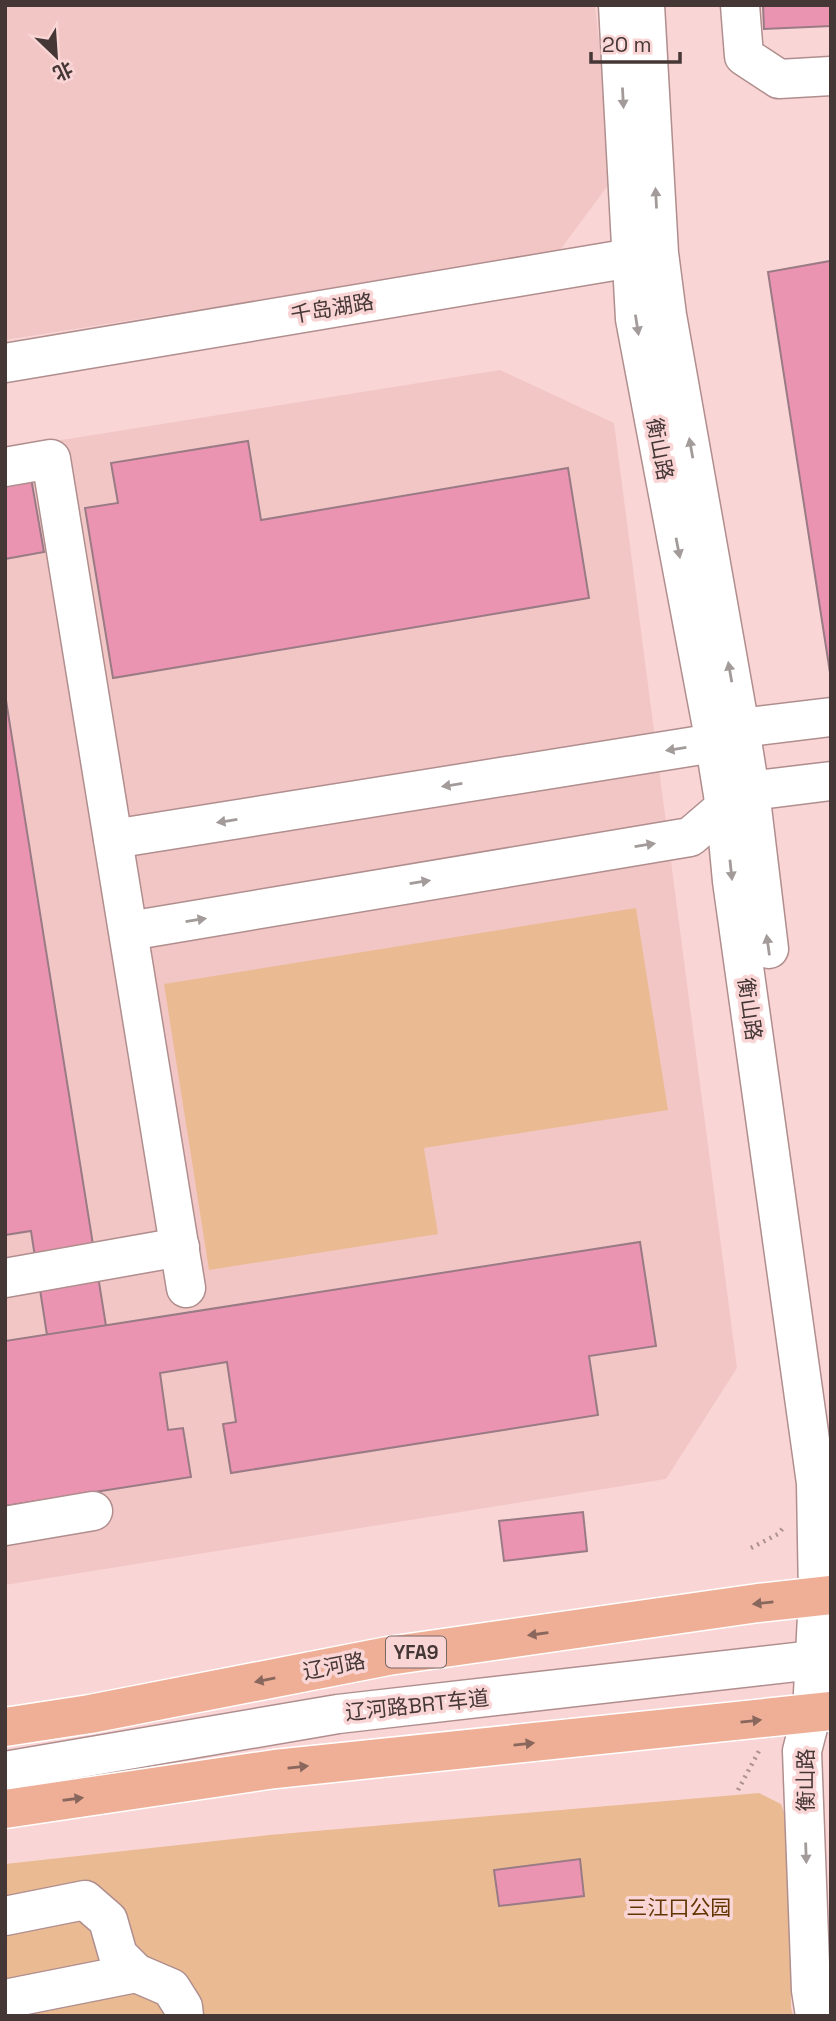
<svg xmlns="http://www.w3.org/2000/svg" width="836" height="2021" viewBox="0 0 836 2021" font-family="'Space Grotesk','Noto Sans SC',sans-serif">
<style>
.built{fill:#f2c6c5}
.green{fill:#eabb93}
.building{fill:#eb94b2;stroke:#9a7b85;stroke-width:2}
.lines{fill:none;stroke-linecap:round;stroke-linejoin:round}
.minor-casing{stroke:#b08e8e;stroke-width:41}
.major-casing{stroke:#fff;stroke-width:41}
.path{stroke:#ac9190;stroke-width:4.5;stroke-dasharray:2 5;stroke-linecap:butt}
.minor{stroke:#fff;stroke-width:38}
.major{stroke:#efaf97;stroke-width:38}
.oneway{fill:#a29b9a}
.oneway2{fill:#89675d}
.labels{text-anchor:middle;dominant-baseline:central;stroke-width:7;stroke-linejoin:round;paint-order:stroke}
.shield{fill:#fad5d5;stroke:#7b6666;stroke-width:2}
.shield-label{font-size:19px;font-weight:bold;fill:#453736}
.street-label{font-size:21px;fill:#453736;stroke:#fad5d5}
.park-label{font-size:21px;fill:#613603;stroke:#fad5d5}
</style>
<rect width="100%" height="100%" fill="#fad5d5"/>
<!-- built -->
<g class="built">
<path d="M 5,5 L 595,5 L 614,177 L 558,253 L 5,340 Z"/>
<path d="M 500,370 L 614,423 L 737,1368 L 666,1479 L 5,1585 L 5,449 Z"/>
</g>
<!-- green -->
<g class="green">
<path d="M 636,908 L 668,1110 L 424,1148 L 438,1234 L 209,1270 L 164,984 Z"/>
<path d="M 759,1793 L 781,1804 L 790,1829 L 791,2007 L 793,2016 L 5,2016 L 5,1864 L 269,1835 Z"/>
</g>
<!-- building -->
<g class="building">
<path d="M 763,5 L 831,5 L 831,26 L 764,29 Z"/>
<path d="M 830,261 L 831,269 L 831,679 L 768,272 Z"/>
<path d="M 248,441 L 261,520 L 568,468 L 589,598 L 113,678 L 85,508 L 118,503 L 111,463 Z"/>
<path d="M 31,478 L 44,552 L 5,559 L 5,483 Z"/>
<path d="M 5,694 L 106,1326 L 47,1335 L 31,1231 L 5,1235 Z"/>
<path d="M 640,1242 L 656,1346 L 589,1356 L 598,1415 L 231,1473 L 223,1424 L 236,1422 L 227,1362 L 160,1373 L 168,1430 L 183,1428 L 191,1477 L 5,1506 L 5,1341 Z"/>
<path d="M 583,1512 L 587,1551 L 504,1561 L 499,1521 Z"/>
<path d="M 580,1859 L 584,1896 L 499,1906 L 494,1870 Z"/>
</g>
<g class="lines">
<!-- minor casing -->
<g class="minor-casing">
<g id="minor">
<path d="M 618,5 L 635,319 L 712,727 L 725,807 L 732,881 L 816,1483 L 818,1597 L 812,1712 L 802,1751 L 811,1990 L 815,2016"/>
<path d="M 645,5 L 659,253 L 667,315 L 740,728 L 750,791 L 769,949"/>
<path d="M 740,5 L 744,56 L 779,79 L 831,76"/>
<path d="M 5,363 L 655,254"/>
<path d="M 5,467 L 51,459 L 186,1288"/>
<path d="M 113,839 L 714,743 L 740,728 L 831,717"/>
<path d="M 129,931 L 690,837 L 725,807 L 750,791 L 831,781"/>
<path d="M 5,1278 L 180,1247"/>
<path d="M 5,1526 L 93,1511"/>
<path d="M 5,1771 L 338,1714 L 831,1658"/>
<path d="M 5,1916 L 85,1900 L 108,1920 L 118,1955 L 136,1973 L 171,1988 L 183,2007 L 184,2016"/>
<path d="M 5,1999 L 136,1973"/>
</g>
</g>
<!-- major casing -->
<g class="major-casing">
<g id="major">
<path d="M 5,1727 L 90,1714 L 388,1656 L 758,1603 L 831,1595"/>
<path d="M 5,1809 L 275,1769 L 831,1711"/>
</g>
</g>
<!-- path -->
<g class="path">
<path d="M 751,1548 L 778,1534 L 783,1528"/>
<path d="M 738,1790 L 759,1751"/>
</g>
<!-- minor -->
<use href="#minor" class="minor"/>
<!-- major -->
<use href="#major" class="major"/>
</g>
<!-- one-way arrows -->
<defs><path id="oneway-solid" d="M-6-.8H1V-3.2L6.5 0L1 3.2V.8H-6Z" transform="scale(1.75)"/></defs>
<g class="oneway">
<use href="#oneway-solid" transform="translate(623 98) rotate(87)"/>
<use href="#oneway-solid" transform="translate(656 198) rotate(-93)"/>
<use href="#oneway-solid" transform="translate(637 325) rotate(81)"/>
<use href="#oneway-solid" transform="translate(691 448) rotate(-100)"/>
<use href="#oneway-solid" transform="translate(678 548) rotate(79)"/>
<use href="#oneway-solid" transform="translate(730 672) rotate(-100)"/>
<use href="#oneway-solid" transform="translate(676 749) rotate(171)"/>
<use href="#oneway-solid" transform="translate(452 785) rotate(171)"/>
<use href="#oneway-solid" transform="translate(227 821) rotate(171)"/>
<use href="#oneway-solid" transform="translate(645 845) rotate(-9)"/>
<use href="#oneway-solid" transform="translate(731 870) rotate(84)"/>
<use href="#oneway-solid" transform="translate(420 882) rotate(-9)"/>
<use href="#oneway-solid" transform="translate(196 920) rotate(-9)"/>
<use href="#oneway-solid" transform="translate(768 945) rotate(-98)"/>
<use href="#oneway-solid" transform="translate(806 1853) rotate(88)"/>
</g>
<g class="oneway2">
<use href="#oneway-solid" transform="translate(763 1603) rotate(174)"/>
<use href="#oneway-solid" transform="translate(538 1634) rotate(172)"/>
<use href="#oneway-solid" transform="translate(265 1680) rotate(169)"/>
<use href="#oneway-solid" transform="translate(751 1721) rotate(-6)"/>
<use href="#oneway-solid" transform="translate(524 1744) rotate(-6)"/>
<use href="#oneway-solid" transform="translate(298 1767) rotate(-6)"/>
<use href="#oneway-solid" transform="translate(73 1799) rotate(-8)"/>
</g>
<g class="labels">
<!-- shield labels -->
<rect class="shield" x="386" y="1636.5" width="60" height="31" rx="5"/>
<g class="shield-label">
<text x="416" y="1652">YFA9</text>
</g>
<!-- street labels -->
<g class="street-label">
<text transform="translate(332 308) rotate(-10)">千岛湖路</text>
<text transform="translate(660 449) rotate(79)">衡山路</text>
<text transform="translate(750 1009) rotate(82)">衡山路</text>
<text transform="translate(334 1666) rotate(-11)">辽河路</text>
<text transform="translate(417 1705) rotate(-6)">辽河路BRT车道</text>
<text transform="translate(805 1780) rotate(-90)">衡山路</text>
</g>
<!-- park labels -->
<g class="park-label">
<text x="679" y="1907">三江口公园</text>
</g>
</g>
<!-- border -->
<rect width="836" height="2021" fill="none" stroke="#453736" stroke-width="14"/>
<!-- north arrow -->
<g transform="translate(56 56) rotate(155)" stroke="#fad5d5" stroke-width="5" paint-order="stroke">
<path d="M0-5L12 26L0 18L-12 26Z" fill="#453736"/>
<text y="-10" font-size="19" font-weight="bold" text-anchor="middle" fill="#453736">北</text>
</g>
<!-- scale -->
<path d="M591 52v10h89v-10" fill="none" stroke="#453736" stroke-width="3.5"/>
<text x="602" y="52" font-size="21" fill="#453736" stroke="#fad5d5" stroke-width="5" paint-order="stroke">20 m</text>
</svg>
